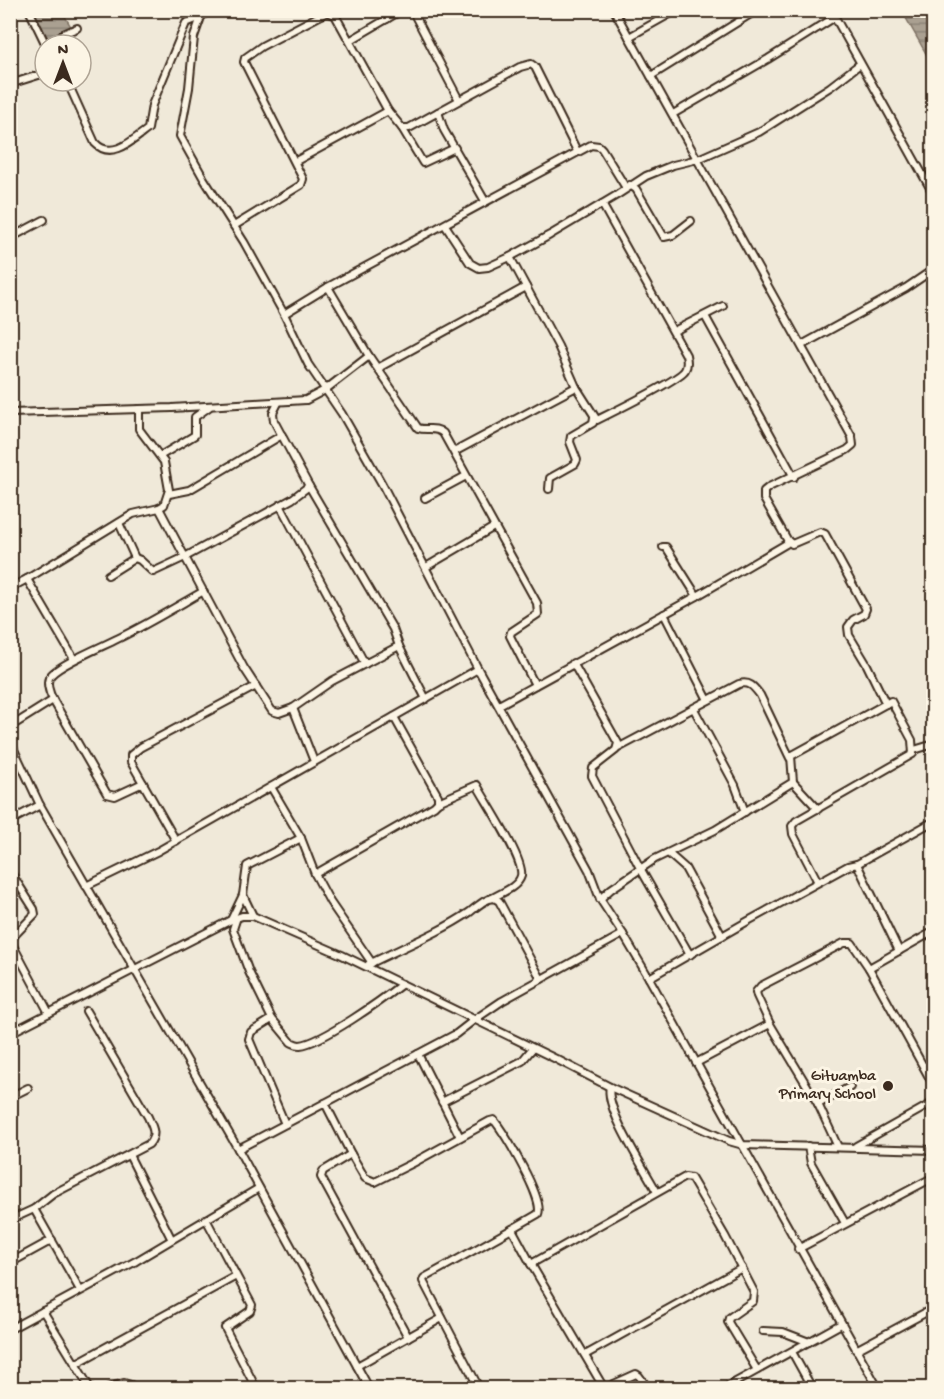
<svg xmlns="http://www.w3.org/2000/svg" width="944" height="1399" viewBox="0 0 944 1399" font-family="'Gochi Hand',sans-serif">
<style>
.water{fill:url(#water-rules);stroke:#7e7163;stroke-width:1.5}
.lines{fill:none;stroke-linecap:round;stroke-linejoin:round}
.street-casing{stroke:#3b2a1e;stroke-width:10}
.street{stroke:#fcf5e5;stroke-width:6}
.poi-dot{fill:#3b2a1e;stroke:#fcf5e5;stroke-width:2}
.labels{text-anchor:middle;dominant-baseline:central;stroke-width:6;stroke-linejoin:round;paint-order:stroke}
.poi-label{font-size:16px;fill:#3b2a1e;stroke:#fcf5e5;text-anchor:end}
</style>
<defs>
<pattern id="water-rules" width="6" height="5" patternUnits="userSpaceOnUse" patternTransform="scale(1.5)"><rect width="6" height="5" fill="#aaa091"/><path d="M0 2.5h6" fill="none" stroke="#8c8376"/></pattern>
</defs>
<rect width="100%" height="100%" fill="#f0e9d9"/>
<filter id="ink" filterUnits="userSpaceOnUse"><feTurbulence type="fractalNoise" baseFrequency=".0167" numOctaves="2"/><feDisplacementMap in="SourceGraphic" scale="12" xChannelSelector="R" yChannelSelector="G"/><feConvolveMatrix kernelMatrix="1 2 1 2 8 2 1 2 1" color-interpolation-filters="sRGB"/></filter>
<g filter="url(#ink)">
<!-- water -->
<g class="water">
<path d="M 32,11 L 62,11 L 71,27 L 48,38 L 37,22 Z"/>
<path d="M 902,11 L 933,11 L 933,66 Z"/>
</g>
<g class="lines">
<!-- street casing -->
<g class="street-casing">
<g id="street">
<path d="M 29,10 L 46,45"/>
<path d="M 208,10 L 201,17 L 194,37 L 189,88 L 180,136 L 204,179 L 244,242 L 284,314 L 308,364 L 342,414 L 382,484 L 478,669 L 589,870 L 600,899 L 623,934 L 649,978 L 878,1388"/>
<path d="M 382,10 L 387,19"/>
<path d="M 412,10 L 459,100"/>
<path d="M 614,10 L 852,437 L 853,445 L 847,450 L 769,487 L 764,491 L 764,499 L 788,541"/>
<path d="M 831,10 L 934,195"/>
<path d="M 629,37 L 677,10"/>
<path d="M 351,40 L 402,10"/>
<path d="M 49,45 L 63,34 L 77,28"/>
<path d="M 651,76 L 757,10"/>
<path d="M 67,81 L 95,143 C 112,161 134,139 148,129 L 152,105 L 186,23 L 201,17"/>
<path d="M 10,84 L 45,73"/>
<path d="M 438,112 L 444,130 L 485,201"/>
<path d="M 673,114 L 768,59 L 835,17"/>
<path d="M 402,128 L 423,163 L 455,148"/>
<path d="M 296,161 L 388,111"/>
<path d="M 630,185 L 636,189 L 664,237 L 673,235 L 691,221"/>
<path d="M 445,225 L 470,263 L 479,268 L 488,267 L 510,257 L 550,235 L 617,195 L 646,176 L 673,165 L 698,159 L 759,132 L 830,87 L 860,64"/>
<path d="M 234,226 L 301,185 L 303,179 L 244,62 L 245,58 L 262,46 L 327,12 L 335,15 L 388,111 L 402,128 L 409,128 L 520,67 L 531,64 L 535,67 L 577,151"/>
<path d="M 10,238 L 44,220"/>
<path d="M 510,257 L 558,346 L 576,387 L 597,420 C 611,413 679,380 685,370 C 688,365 687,360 686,355 L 602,204"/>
<path d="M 328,287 L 369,356 L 418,428 C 427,431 435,426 443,433 L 537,603 L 538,614 L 511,632 L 510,636 L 535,685"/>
<path d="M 284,314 L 328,287 L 591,145 L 599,146 L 602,149 L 626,188"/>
<path d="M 705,316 L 794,477"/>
<path d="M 674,331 L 723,306"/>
<path d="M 802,345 L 906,288 L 934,269"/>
<path d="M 378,368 L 526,287"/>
<path d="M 278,403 L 273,413 L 274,421 L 309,486 L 393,629 L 399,646 L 426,699"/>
<path d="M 10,413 L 172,408 L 306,400 L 325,390 L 369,356"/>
<path d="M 454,452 L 576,387"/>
<path d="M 160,456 L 195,435 L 195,417 L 209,407"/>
<path d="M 309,486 L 292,499 L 185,557 L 244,668 L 272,711 L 279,713 L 293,708 L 332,681 L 399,646"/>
<path d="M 549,489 L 550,478 L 575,464 L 577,460 L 570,442 L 571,436 L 593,423 L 594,417"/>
<path d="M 169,494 L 189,490 L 282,435"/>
<path d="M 425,498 L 466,476"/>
<path d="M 280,505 L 365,664"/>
<path d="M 119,523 L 135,558"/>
<path d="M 663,547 L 666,547 L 697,596"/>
<path d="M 426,567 L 494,527"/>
<path d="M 108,575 L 135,558 L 140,560 L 153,572 L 185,557 L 159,508"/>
<path d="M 10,588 L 27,579"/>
<path d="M 664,614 L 708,700"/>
<path d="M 74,659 L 27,579 L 133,514 L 159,508 L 164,505 L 169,490 L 164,462 L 139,429 L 139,409"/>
<path d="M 573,663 L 618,743 L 616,750 L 593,768 L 592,776 L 640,868 L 690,955"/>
<path d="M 53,700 L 107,794 L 115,796 L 143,783"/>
<path d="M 499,705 L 697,596 L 786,544 L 788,541 L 792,544 L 820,532 L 825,534 L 866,609 L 864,614 L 853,620 L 848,627 L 849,635 L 867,665 L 886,704"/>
<path d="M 293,708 L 313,759"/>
<path d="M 694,709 L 735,785 L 745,812"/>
<path d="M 10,727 L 53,700 C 50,694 46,685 49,678 C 54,666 104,646 117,639 C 146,625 174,608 202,592"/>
<path d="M 10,741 L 40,805 L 238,1149 L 369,1388"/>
<path d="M 618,748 L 739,684 C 750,681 754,687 760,695 L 790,758"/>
<path d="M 914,750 L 934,744"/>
<path d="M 793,782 L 818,809"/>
<path d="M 271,787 L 301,838 L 315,874"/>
<path d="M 438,802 L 477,785 C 486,802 525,860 521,876 C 518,887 501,893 492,898"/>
<path d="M 10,821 L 40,805"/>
<path d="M 176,841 L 131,762 L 131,755 L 141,747 L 256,686"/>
<path d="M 668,853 L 685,868 L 722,936"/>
<path d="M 857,864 L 934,821"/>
<path d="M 10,871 L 34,909 L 35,914 L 10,940"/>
<path d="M 86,886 L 158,851 L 478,669"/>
<path d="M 243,895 L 253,916"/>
<path d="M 600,899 L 611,889 L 655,859 L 715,830 L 793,782 L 791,756 L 891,701 L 912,740 L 913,754 L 796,821 L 792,826 L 793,834 L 818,882"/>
<path d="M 231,920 L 243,895 L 247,866 L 301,838"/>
<path d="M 236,920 L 233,929 L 249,972 L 272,1019 L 291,1042 C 295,1044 296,1045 300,1045 C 322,1043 383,999 402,984"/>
<path d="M 10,940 L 49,1013"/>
<path d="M 372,963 L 330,902 L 315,874 L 434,806 L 438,802 L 438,796 L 394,717"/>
<path d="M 369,964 C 403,947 439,933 470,912 C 478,906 484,899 494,898 L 499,901 L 541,979"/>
<path d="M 869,968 L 934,931"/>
<path d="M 649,978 L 748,921 L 848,866 L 857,864 L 899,951"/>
<path d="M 272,1019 L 251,1032 L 249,1039 L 285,1124"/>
<path d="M 10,1033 L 231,920 L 242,916 L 253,916 L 342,955 L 556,1059 L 610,1087 L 729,1141 L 743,1145 L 934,1150"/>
<path d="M 418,1054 L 460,1137"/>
<path d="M 696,1063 L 770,1024"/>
<path d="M 924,1067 L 934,1062"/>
<path d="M 610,1087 C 604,1108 646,1171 657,1192"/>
<path d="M 10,1097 L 28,1088"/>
<path d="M 442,1102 L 522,1061 L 532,1049"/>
<path d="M 325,1103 L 351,1154 L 365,1178 L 375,1182 L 413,1163 L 490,1121 L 494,1120 C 505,1134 545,1200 538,1214 L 512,1229"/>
<path d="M 818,1104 L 850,1087"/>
<path d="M 808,1146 L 811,1163 L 845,1223"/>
<path d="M 856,1146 L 934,1102"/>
<path d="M 838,1147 L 818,1104 L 770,1024 L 757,996 L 756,992 L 761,986 L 844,943 L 852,943 L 869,968 L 934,1086"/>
<path d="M 238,1149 L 456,1034 L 474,1020 L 502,1001 L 623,934"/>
<path d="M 351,1154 L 323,1171 L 321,1177 L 408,1337"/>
<path d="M 129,1155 L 171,1238"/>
<path d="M 34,1209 L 80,1290"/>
<path d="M 206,1219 L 252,1305 L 250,1311 L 225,1328 L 256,1388"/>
<path d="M 10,1220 L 34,1209 L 53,1194 L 149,1144 C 157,1134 153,1128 148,1117 L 86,1011"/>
<path d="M 798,1249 L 934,1177"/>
<path d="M 10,1263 L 52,1240"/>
<path d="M 43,1311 L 90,1388"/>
<path d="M 10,1329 L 136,1261 L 259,1188"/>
<path d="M 763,1331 L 783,1332 L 809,1342"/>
<path d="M 856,1350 L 934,1308"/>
<path d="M 792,1352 L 812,1388"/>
<path d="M 585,1355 L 742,1268"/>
<path d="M 77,1363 L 236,1276"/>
<path d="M 357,1366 L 442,1318"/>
<path d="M 108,1388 L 124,1383 L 131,1385 L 133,1388"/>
<path d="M 479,1388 L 423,1281 L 424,1278 L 512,1229 L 531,1264"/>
<path d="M 604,1388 L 531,1264 L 685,1177 L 691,1178 L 725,1236 L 754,1292 L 753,1301 L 729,1318 L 728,1322 L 757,1370"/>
<path d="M 605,1388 L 636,1374 L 639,1376 L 648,1388"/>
<path d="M 725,1388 L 841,1324"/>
</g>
</g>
<!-- street -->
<use href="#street" class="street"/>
</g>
</g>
<!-- markers -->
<circle class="poi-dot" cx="888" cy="1086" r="6"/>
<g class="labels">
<!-- poi labels -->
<g class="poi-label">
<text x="876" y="1077">Gituamba<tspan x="876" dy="18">Primary School</tspan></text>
</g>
</g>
<!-- margin -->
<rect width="944" height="1399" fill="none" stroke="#fcf5e5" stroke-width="36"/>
<rect x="18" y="18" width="908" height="1363" fill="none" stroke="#3b2a1e" stroke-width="2" filter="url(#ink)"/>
<!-- north arrow -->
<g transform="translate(63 63)"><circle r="28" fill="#fcf5e5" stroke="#afa495" stroke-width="1.5"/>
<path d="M0-4.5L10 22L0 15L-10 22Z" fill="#3b2a1e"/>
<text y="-9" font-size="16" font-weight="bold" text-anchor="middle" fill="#3b2a1e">N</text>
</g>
</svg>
